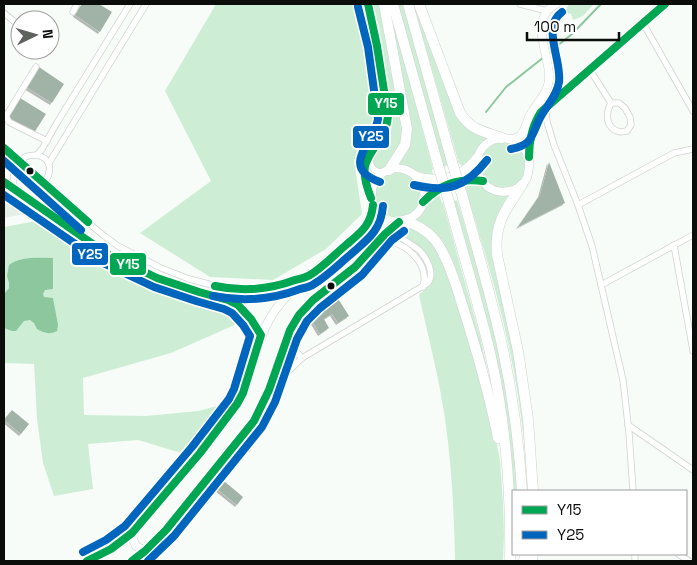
<svg xmlns="http://www.w3.org/2000/svg" width="697" height="565" viewBox="0 0 697 565" font-family="'Space Grotesk',sans-serif">
<style>
.built{fill:#e5efe7}
.green{fill:#cdeed5}
.water{fill:#8dc79e}
.lines{fill:none;stroke-linecap:round;stroke-linejoin:round}
.stream{stroke:#8dc79e;stroke-width:2}
.building{fill:#a1b3a7;filter:url(#shadow)}
.street-casing{stroke:#cfd3d0;stroke-width:7}
.secondary-casing{stroke:#cfd3d0;stroke-width:9}
.highway-casing{stroke:#cfd3d0;stroke-width:11}
.street{stroke:#fefffe;stroke-width:5.5}
.secondary{stroke:#fefffe;stroke-width:8}
.highway{stroke:#fefffe;stroke-width:10}
.highway-bridge-casing{stroke:#cfd3d0;stroke-width:11;stroke-linecap:butt}
.highway-bridge{stroke:#fefffe;stroke-width:10}
.bus-1-casing{stroke:#fff;stroke-width:11}
.bus-2-casing{stroke:#fff;stroke-width:11}
.bus-1{stroke:#00a651;stroke-width:8}
.bus-2{stroke:#0065bd;stroke-width:8}
.bus-dot{fill:#0b0d0b;stroke:#fff;stroke-width:2}
.line-badge{stroke:#fff;stroke-width:2}
.badge-label{font-size:14px;text-anchor:middle;font-weight:bold;fill:#fff}
</style>
<defs>
<filter id="shadow"><feDropShadow dx="-2" dy="2" stdDeviation="0" flood-color="#0004"/></filter>
</defs>
<rect width="100%" height="100%" fill="#f7fcf8"/>
<!-- built -->
<path class="built" d="M 4,189 L 35,212 L 4,218 Z"/>
<!-- green -->
<g class="green">
<path d="M 216,4 L 357,4 L 363,25 L 378,125 L 354,160 L 362,214 L 326,249 L 273,280 L 210,277 L 140,233 L 211,181 L 165,91 Z"/>
<path d="M 372,4 L 381,4 L 404,140 L 389,164 L 380,170 C 374,168 372,163 373,157 L 387,136 L 391,120 L 379,26 Z"/>
<path d="M 397,4 L 403,4 L 448,165 L 443,167 Z"/>
<path d="M 569,4 L 594,4 L 583,16 L 573,20 L 571,14 L 564,12 Z"/>
<path d="M 418,9 L 454,111 L 490,138 L 463,167 L 462,165 L 459,164 L 415,10 Z"/>
<path d="M 394,25 L 433,169 L 432,170 L 434,177 C 421,174 411,166 397,165 L 407,147 L 392,27 Z"/>
<circle cx="504" cy="165" r="23"/>
<circle cx="398" cy="195" r="23"/>
<path d="M 474,183 L 494,192 L 513,193 L 494,230 L 516,352 L 527,431 L 526,461 C 522,414 514,367 503,321 C 492,275 478,230 464,184 Z"/>
<path d="M 438,191 L 442,203 L 443,203 L 481,340 L 489,379 L 448,256 L 413,220 L 422,212 L 434,194 Z"/>
<path d="M 457,200 C 473,251 489,303 500,355 C 509,400 514,446 518,491 L 513,491 L 510,458 L 452,202 Z"/>
<path d="M 42,220 L 108,267 L 215,307 L 237,324 L 171,353 L 83,378 L 84,415 L 146,416 L 198,411 L 229,403 L 188,455 L 138,440 L 88,444 L 93,489 L 54,496 L 43,463 L 37,419 L 34,364 L 4,363 L 4,227 Z"/>
<path d="M 402,225 L 425,234 L 440,255 L 460,310 L 492,419 L 500,460 L 503,503 L 504,534 L 503,561 L 455,561 C 454,514 452,466 445,419 C 439,377 428,336 419,295 L 430,285 L 433,280 L 433,270 L 421,249 L 398,230 L 400,226 Z"/>
</g>
<!-- water -->
<path class="water" d="M 53,258 L 53,289 L 45,290 L 43,294 L 44,297 L 53,298 L 58,325 L 57,331 C 49,335 44,333 37,329 L 34,323 L 30,320 L 24,321 L 16,331 L 12,331 L 4,328 L 4,294 L 9,288 L 9,283 L 7,276 L 9,265 C 21,256 38,258 53,258 Z"/>
<g class="lines">
<!-- stream -->
<g class="stream">
<path d="M 547,54 L 572,34 L 601,4"/>
<path d="M 486,112 L 506,87 L 544,57"/>
</g>
</g>
<!-- building -->
<g class="building">
<path d="M 82,4 L 99,4 L 112,12 L 100,32 L 75,15 Z"/>
<path d="M 39,67 L 64,84 L 52,103 L 26,87 Z"/>
<path d="M 20,98 L 46,114 L 34,133 L 8,117 Z"/>
<path d="M 549,162 L 565,203 L 518,227 L 540,195 Z"/>
<path d="M 337,297 L 349,316 L 338,323 L 332,314 L 324,319 L 329,328 L 320,334 L 308,314 L 317,309 L 319,312 L 328,307 L 326,304 Z"/>
<path d="M 12,410 L 29,424 L 21,434 L 4,420 Z"/>
<path d="M 224,481 L 243,497 L 237,505 L 217,489 Z"/>
</g>
<g class="lines">
<!-- street casing -->
<g class="street-casing">
<g id="street">
<path d="M 368,4 C 378,41 383,78 388,116 C 387,136 375,143 367,160 C 363,170 367,186 370,196"/>
<path d="M 520,4 L 547,11"/>
<path d="M 73,12 L 77,4"/>
<path d="M 4,13 L 16,23"/>
<path d="M 643,23 L 693,111"/>
<path d="M 36,67 L 6,116 L 9,122 L 47,141"/>
<path d="M 590,70 L 611,103"/>
<path d="M 611,103 L 619,103 L 625,108 L 630,117 L 631,125 L 627,131 L 620,132 C 617,131 614,130 612,128 C 605,121 607,110 611,103 Z"/>
<path d="M 548,105 L 546,117 L 548,125 L 554,145 L 578,205 L 592,246 L 623,380 L 629,433 L 633,491"/>
<path d="M 4,148 L 74,211 L 103,235 L 118,246 L 161,268 L 189,279 L 228,289 L 251,291 L 273,288 L 306,276"/>
<path d="M 37,155 L 42,149 L 58,121 L 130,4"/>
<path d="M 370,157 C 370,167 373,171 383,173"/>
<path d="M 49,163 L 146,4"/>
<path d="M 4,182 L 14,190 L 107,254 L 157,278 L 199,292 L 228,300 L 238,305 L 251,319 L 257,327 L 261,335"/>
<path d="M 13,189 C 13,180 13,169 19,162 C 27,152 46,153 49,165 C 51,172 47,179 44,185"/>
<path d="M 578,205 L 674,153 L 693,149"/>
<path d="M 63,223 L 74,211"/>
<path d="M 379,242 C 384,242 390,242 395,243 C 408,247 423,261 424,275 C 425,279 424,283 423,287"/>
<path d="M 674,245 L 693,351"/>
<path d="M 601,285 L 693,235"/>
<path d="M 288,337 L 292,347 L 302,358"/>
<path d="M 270,389 L 302,358 L 428,283 C 435,273 427,258 419,250 C 413,245 405,241 399,236 C 396,233 394,229 392,226"/>
<path d="M 628,425 L 693,470"/>
<path d="M 678,554 L 689,561"/>
<path d="M 635,561 L 635,554"/>
</g>
</g>
<!-- secondary casing -->
<g class="secondary-casing">
<g id="secondary">
<path d="M 511,139 C 525,137 524,128 529,117 C 535,104 548,94 549,80 C 551,58 533,31 547,11 C 549,9 553,6 556,4"/>
<path d="M 529,157 C 516,127 476,135 477,166 C 477,173 481,181 487,186 C 493,191 501,193 509,191 C 538,185 526,156 530,136 C 532,127 536,119 541,112 L 665,4"/>
<path d="M 417,176 C 441,183 461,178 477,157"/>
<path d="M 423,202 C 439,184 459,177 483,181"/>
<path d="M 132,533 L 133,539 L 136,546 L 145,551"/>
<path d="M 87,561 C 102,555 118,545 131,534 C 135,531 138,526 142,521 C 149,513 157,504 164,495 C 184,472 203,449 221,425 C 229,415 239,405 244,393 C 246,387 248,379 250,373 C 257,351 262,328 276,309 C 295,284 321,266 345,245 C 353,239 362,233 368,225 C 380,209 364,192 378,177 C 399,154 436,181 421,208 C 413,222 402,217 392,226 C 381,236 372,250 361,261 C 342,281 317,293 299,315 C 290,327 285,344 281,358 C 273,380 266,401 254,421 L 166,530 L 145,551 L 132,561"/>
</g>
</g>
<!-- highway casing -->
<g class="highway-casing">
<g id="highway">
<path d="M 384,4 L 407,129 L 405,145 L 389,170"/>
<path d="M 393,4 L 438,165"/>
<path d="M 408,4 L 452,162"/>
<path d="M 419,4 L 460,113 C 472,131 483,131 502,138"/>
<path d="M 522,185 C 505,210 494,224 497,255 L 518,351 L 528,419 L 533,491"/>
<path d="M 463,198 C 477,249 492,299 503,350 C 513,397 519,444 522,491"/>
<path d="M 449,202 C 463,254 479,305 491,357 C 506,424 511,493 510,561"/>
<path d="M 403,221 C 415,224 427,230 435,240 C 447,255 456,285 462,304 C 476,348 489,392 498,438"/>
<path d="M 524,561 L 525,554"/>
<path d="M 532,561 L 533,554"/>
</g>
</g>
<!-- street -->
<use href="#street" class="street"/>
<!-- secondary -->
<use href="#secondary" class="secondary"/>
<!-- highway -->
<use href="#highway" class="highway"/>
<!-- highway-bridge casing -->
<g class="highway-bridge-casing">
<g id="highway-bridge">
<path d="M 452,162 L 463,198"/>
<path d="M 438,165 L 449,202"/>
</g>
</g>
<!-- highway-bridge -->
<use href="#highway-bridge" class="highway-bridge"/>
<!-- bus-1 casing -->
<g class="bus-1-casing">
<g id="bus-1">
<path d="M 368,4 L 377,46 L 388,116 C 386,139 373,144 366,163 C 362,173 367,188 371,198"/>
<path d="M 4,148 L 88,222"/>
<path d="M 529,157 C 529,140 532,126 541,112 L 665,4"/>
<path d="M 4,182 L 107,254 L 157,278 L 199,292 L 228,300 L 238,305 L 251,319 L 261,335 L 243,393 L 237,404 L 200,453 L 132,533 L 111,549 L 87,561"/>
<path d="M 423,202 C 441,184 458,178 483,181"/>
<path d="M 215,286 C 243,292 268,290 295,280 C 300,279 305,278 310,275 C 323,267 334,255 346,245 C 360,233 371,226 373,205"/>
<path d="M 132,561 L 145,551 L 166,530 L 254,421 L 269,390 L 290,330 L 299,315 L 313,300 L 355,267 L 385,234 L 399,222"/>
</g>
</g>
<!-- bus-2 casing -->
<g class="bus-2-casing">
<g id="bus-2">
<path d="M 358,7 L 368,47 L 378,119 C 375,142 338,167 380,182"/>
<path d="M 511,149 C 532,145 531,137 539,120 C 545,107 557,97 559,82 C 562,60 541,27 562,12"/>
<path d="M 4,161 L 81,230"/>
<path d="M 414,185 C 447,193 466,187 487,160"/>
<path d="M 4,195 L 103,263 L 154,287 L 196,301 L 224,309 L 232,313 L 243,325 L 250,336 L 234,389 L 229,399 L 192,447 L 125,526 L 106,540 L 83,552"/>
<path d="M 213,296 C 243,302 271,300 300,289 C 305,288 310,287 314,284 C 327,276 338,265 350,255 C 367,240 381,231 383,206"/>
<path d="M 148,561 L 174,536 L 262,427 L 275,402 L 297,339 L 307,321 L 320,308 L 362,275 L 392,240 L 404,231"/>
</g>
</g>
<!-- bus-1 -->
<use href="#bus-1" class="bus-1"/>
<!-- bus-2 -->
<use href="#bus-2" class="bus-2"/>
</g>
<!-- markers -->
<g class="bus-dot">
<circle cx="30" cy="171" r="4.5"/>
<circle cx="331" cy="286" r="4.5"/>
</g>
<g class="line-badge">
<rect x="367" y="92" width="38" height="24" rx="5" fill="#00a651"/>
<rect x="352" y="125" width="38" height="24" rx="5" fill="#0065bd"/>
<rect x="71" y="242" width="38" height="24" rx="5" fill="#0065bd"/>
<rect x="109" y="252" width="38" height="24" rx="5" fill="#00a651"/>
</g>
<g class="badge-label">
<text x="386" y="108">Y15</text>
<text x="371" y="141">Y25</text>
<text x="90" y="259">Y25</text>
<text x="128" y="269">Y15</text>
</g>
<!-- border -->
<rect width="697" height="565" fill="none" stroke="#0b0d0b" stroke-width="10"/>
<!-- legend -->
<rect x="512" y="490" width="175" height="65" fill="#ffffff" stroke="#9d9e9d"/>
<rect x="522" y="506" width="25" height="8" fill="#00a651" stroke="#9d9e9d"/>
<text x="557" y="515" font-size="15" fill="#0b0d0b">Y15</text>
<rect x="522" y="531" width="25" height="8" fill="#0065bd" stroke="#9d9e9d"/>
<text x="557" y="540" font-size="15" fill="#0b0d0b">Y25</text>
<!-- north arrow -->
<g transform="translate(35 35) rotate(85)"><circle r="24" fill="#ffffff" stroke="#9d9e9d"/>
<path d="M0-4L9 19L0 12L-9 19Z" fill="#5e615e"/>
<text y="-8" font-size="14" font-weight="bold" text-anchor="middle" fill="#0b0d0b">N</text>
</g>
<!-- scale -->
<path d="M527 32v8h92v-8" fill="none" stroke="#0b0d0b" stroke-width="2.5"/>
<text x="534" y="32" font-size="15" fill="#0b0d0b" stroke="#ffffff" stroke-width="4" paint-order="stroke">100 m</text>
</svg>
